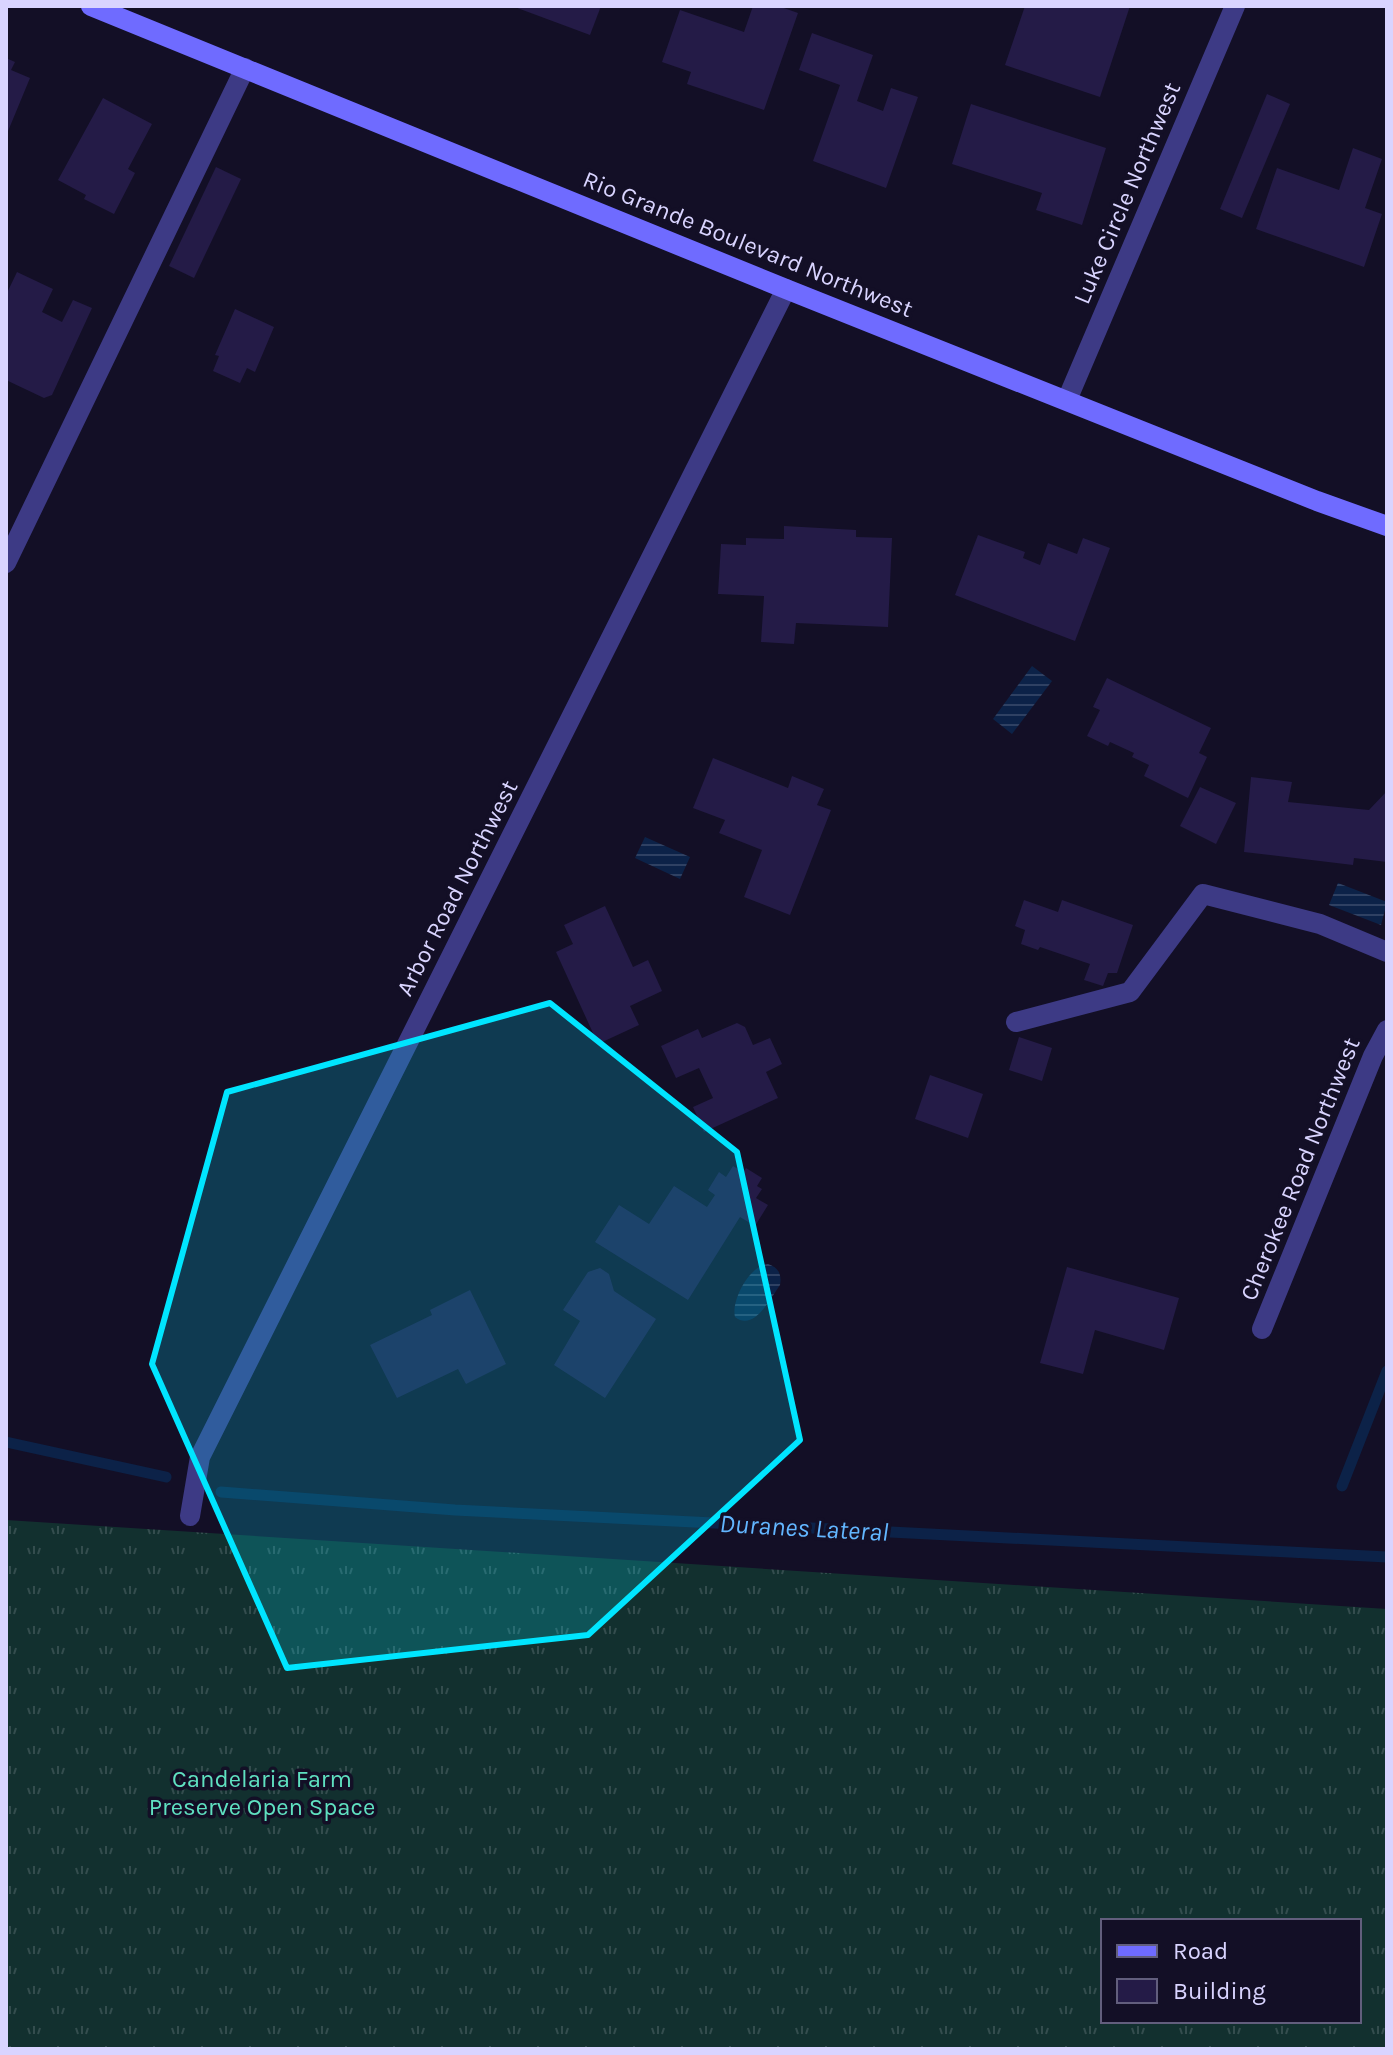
<svg xmlns="http://www.w3.org/2000/svg" width="1393" height="2055" viewBox="0 0 1393 2055" font-family="Karla,sans-serif">
<style>
.grass{fill:url(#grass-tufts);fill-rule:evenodd}
.water{fill:url(#water-rules)}
.lines{fill:none;stroke-linecap:round;stroke-linejoin:round}
.stream{stroke:#0c2248;stroke-width:11}
.building{fill:#241b47}
.service{stroke:#3d3a85;stroke-width:20}
.minor{stroke:#3d3a85;stroke-width:20}
.secondary{stroke:#6f6bff;stroke-width:20}
.marked{fill:#00e5ff;fill-opacity:0.2;stroke:#00e5ff;stroke-width:6;stroke-linejoin:round}
.labels{text-anchor:middle;dominant-baseline:central;stroke-width:7;stroke-linejoin:round;paint-order:stroke}
.street-label{font-size:24px;fill:#d9d4ff;stroke:#130f26}
.park-label{font-size:24px;fill:#5fe0c0;stroke:#130f26}
.water-label{font-size:26px;font-style:italic;fill:#62b6ff;stroke:#130f26}
</style>
<defs>
<pattern id="grass-tufts" width="24" height="20" patternUnits="userSpaceOnUse" patternTransform="scale(2)"><rect width="24" height="20" fill="#12302f"/><path d="M3 7l-1-3M5 7V3M7 7l1-3M15 17l-1-3M17 17v-4M19 17l1-3" fill="none" stroke="#344d4e"/></pattern>
<pattern id="water-rules" width="6" height="5" patternUnits="userSpaceOnUse" patternTransform="scale(2)"><rect width="6" height="5" fill="#0c2248"/><path d="M0 2.5h6" fill="none" stroke="#2f4163"/></pattern>
</defs>
<rect width="100%" height="100%" fill="#130f26"/>
<!-- grass -->
<path class="grass" d="M 6,1520 L 1387,1609 L 1387,2049 L 6,2049 ZM 1103,1921 L 1359,1921 L 1359,2021 L 1103,2021 Z"/>
<!-- water -->
<g class="water">
<path d="M 1032,666 L 1052,681 L 1012,734 L 993,719 Z"/>
<path d="M 645,837 L 690,857 L 680,879 L 635,858 Z"/>
<path d="M 1338,883 L 1387,902 L 1381,925 L 1329,905 Z"/>
<path d="M 768,1264 C 778,1267 782,1274 780,1285 C 770,1299 754,1332 735,1317 C 731,1300 750,1265 768,1264 Z"/>
</g>
<g class="lines">
<!-- stream -->
<g class="stream">
<path d="M 6,1442 L 166,1477"/>
<path d="M 1342,1486 L 1387,1371"/>
<path d="M 221,1492 L 455,1510 L 1387,1557"/>
</g>
</g>
<!-- building -->
<g class="building">
<path d="M 512,6 L 601,6 L 590,35 Z"/>
<path d="M 753,6 L 778,6 L 798,13 L 764,110 L 687,84 L 691,72 L 662,62 L 680,10 L 744,32 Z"/>
<path d="M 1025,6 L 1130,6 L 1100,97 L 1005,65 Z"/>
<path d="M 812,33 L 873,55 L 857,101 L 883,111 L 891,88 L 918,97 L 886,188 L 813,161 L 840,85 L 799,70 Z"/>
<path d="M 6,58 L 15,62 L 11,70 L 30,78 L 6,136 Z"/>
<path d="M 1267,94 L 1290,104 L 1242,218 L 1220,209 Z"/>
<path d="M 103,98 L 152,124 L 128,169 L 135,173 L 114,214 L 84,199 L 86,195 L 58,180 Z"/>
<path d="M 971,104 L 1106,148 L 1082,225 L 1036,210 L 1042,193 L 952,164 Z"/>
<path d="M 1353,148 L 1382,159 L 1365,208 L 1382,214 L 1364,267 L 1256,229 L 1277,168 L 1339,190 Z"/>
<path d="M 216,167 L 241,179 L 194,278 L 169,266 Z"/>
<path d="M 17,272 L 53,289 L 42,312 L 62,322 L 73,300 L 92,308 L 52,395 L 44,398 L 6,380 L 6,295 Z"/>
<path d="M 235,309 L 274,327 L 255,372 L 247,368 L 240,383 L 213,371 L 219,356 L 215,355 Z"/>
<path d="M 784,526 L 856,530 L 856,537 L 892,538 L 888,627 L 796,623 L 794,644 L 761,642 L 764,596 L 718,594 L 721,544 L 746,545 L 746,538 L 784,539 Z"/>
<path d="M 978,535 L 1025,552 L 1023,558 L 1040,565 L 1048,543 L 1077,554 L 1083,538 L 1110,548 L 1075,641 L 955,595 Z"/>
<path d="M 1107,678 L 1211,728 L 1199,753 L 1207,757 L 1188,798 L 1144,776 L 1149,765 L 1132,757 L 1134,753 L 1110,742 L 1108,746 L 1087,736 L 1100,710 L 1093,707 Z"/>
<path d="M 713,758 L 788,788 L 792,776 L 824,789 L 817,805 L 831,810 L 790,915 L 744,897 L 762,850 L 719,833 L 725,820 L 693,808 Z"/>
<path d="M 1251,777 L 1292,782 L 1288,802 L 1369,810 L 1387,791 L 1387,862 L 1354,858 L 1353,865 L 1244,852 Z"/>
<path d="M 1200,787 L 1236,803 L 1216,844 L 1180,826 Z"/>
<path d="M 1024,900 L 1058,912 L 1062,900 L 1133,925 L 1117,973 L 1108,973 L 1103,986 L 1084,980 L 1090,964 L 1040,947 L 1038,950 L 1021,944 L 1025,930 L 1015,926 Z"/>
<path d="M 605,906 L 633,967 L 648,960 L 662,991 L 630,1006 L 639,1025 L 598,1044 L 556,952 L 573,944 L 564,925 Z"/>
<path d="M 737,1023 L 745,1027 L 753,1045 L 770,1038 L 782,1064 L 766,1072 L 778,1098 L 704,1132 L 693,1107 L 713,1098 L 699,1068 L 676,1078 L 661,1046 L 698,1029 L 702,1038 Z"/>
<path d="M 1019,1037 L 1052,1048 L 1042,1081 L 1009,1070 Z"/>
<path d="M 930,1075 L 983,1094 L 968,1138 L 915,1119 Z"/>
<path d="M 733,1166 L 743,1172 L 746,1168 L 762,1178 L 757,1186 L 762,1189 L 756,1198 L 768,1205 L 755,1226 L 740,1217 L 688,1300 L 595,1242 L 619,1205 L 649,1224 L 674,1186 L 707,1207 L 715,1195 L 708,1190 L 719,1172 L 726,1177 Z"/>
<path d="M 1067,1267 L 1179,1298 L 1164,1350 L 1095,1330 L 1083,1374 L 1040,1363 Z"/>
<path d="M 600,1268 L 609,1274 L 614,1291 L 656,1319 L 605,1398 L 554,1365 L 580,1321 L 563,1310 L 588,1272 Z"/>
<path d="M 470,1290 L 506,1364 L 466,1384 L 458,1369 L 397,1398 L 370,1345 L 432,1315 L 430,1310 Z"/>
</g>
<g class="lines">
<!-- service -->
<g class="service">
<path d="M 6,563 L 245,68"/>
<path d="M 1016,1022 L 1130,992 L 1203,894 L 1320,924 L 1387,952"/>
</g>
<!-- minor -->
<g class="minor">
<path d="M 1067,400 L 1235,6"/>
<path d="M 1262,1329 L 1373,1056 L 1387,1030"/>
<path d="M 190,1516 L 200,1457 L 786,289"/>
</g>
<!-- secondary -->
<path class="secondary" d="M 91,6 L 786,289 L 1317,501 L 1387,526"/>
</g>
<!-- marked area -->
<path class="marked" d="M 550,1003 L 737,1152 L 800,1440 L 588,1635 L 287,1668 L 152,1364 L 227,1092 Z"/>
<g class="labels">
<!-- street labels -->
<g class="street-label">
<text transform="translate(1127 193) rotate(-67)">Luke Circle Northwest</text>
<text transform="translate(748 244) rotate(22)">Rio Grande Boulevard Northwest</text>
<text transform="translate(457 888) rotate(-63)">Arbor Road Northwest</text>
<text transform="translate(1300 1169) rotate(-68)">Cherokee Road Northwest</text>
</g>
<!-- park labels -->
<g class="park-label">
<text x="262" y="1779">Candelaria Farm<tspan x="262" dy="28">Preserve Open Space</tspan></text>
</g>
<!-- water labels -->
<g class="water-label">
<text transform="translate(804 1528) rotate(3)">Duranes Lateral</text>
</g>
</g>
<!-- border -->
<rect width="1393" height="2055" fill="none" stroke="#d9d4ff" stroke-width="16"/>
<!-- legend -->
<rect x="1101" y="1919" width="260" height="104" fill="#130f26" stroke="#625e7d" stroke-width="2"/>
<rect x="1117" y="1945" width="40" height="12" fill="#6f6bff" stroke="#625e7d" stroke-width="2"/>
<text x="1173" y="1959" font-size="24" fill="#d9d4ff">Road</text>
<rect x="1117" y="1979" width="40" height="24" fill="#241b47" stroke="#625e7d" stroke-width="2"/>
<text x="1173" y="1999" font-size="24" fill="#d9d4ff">Building</text>
</svg>
